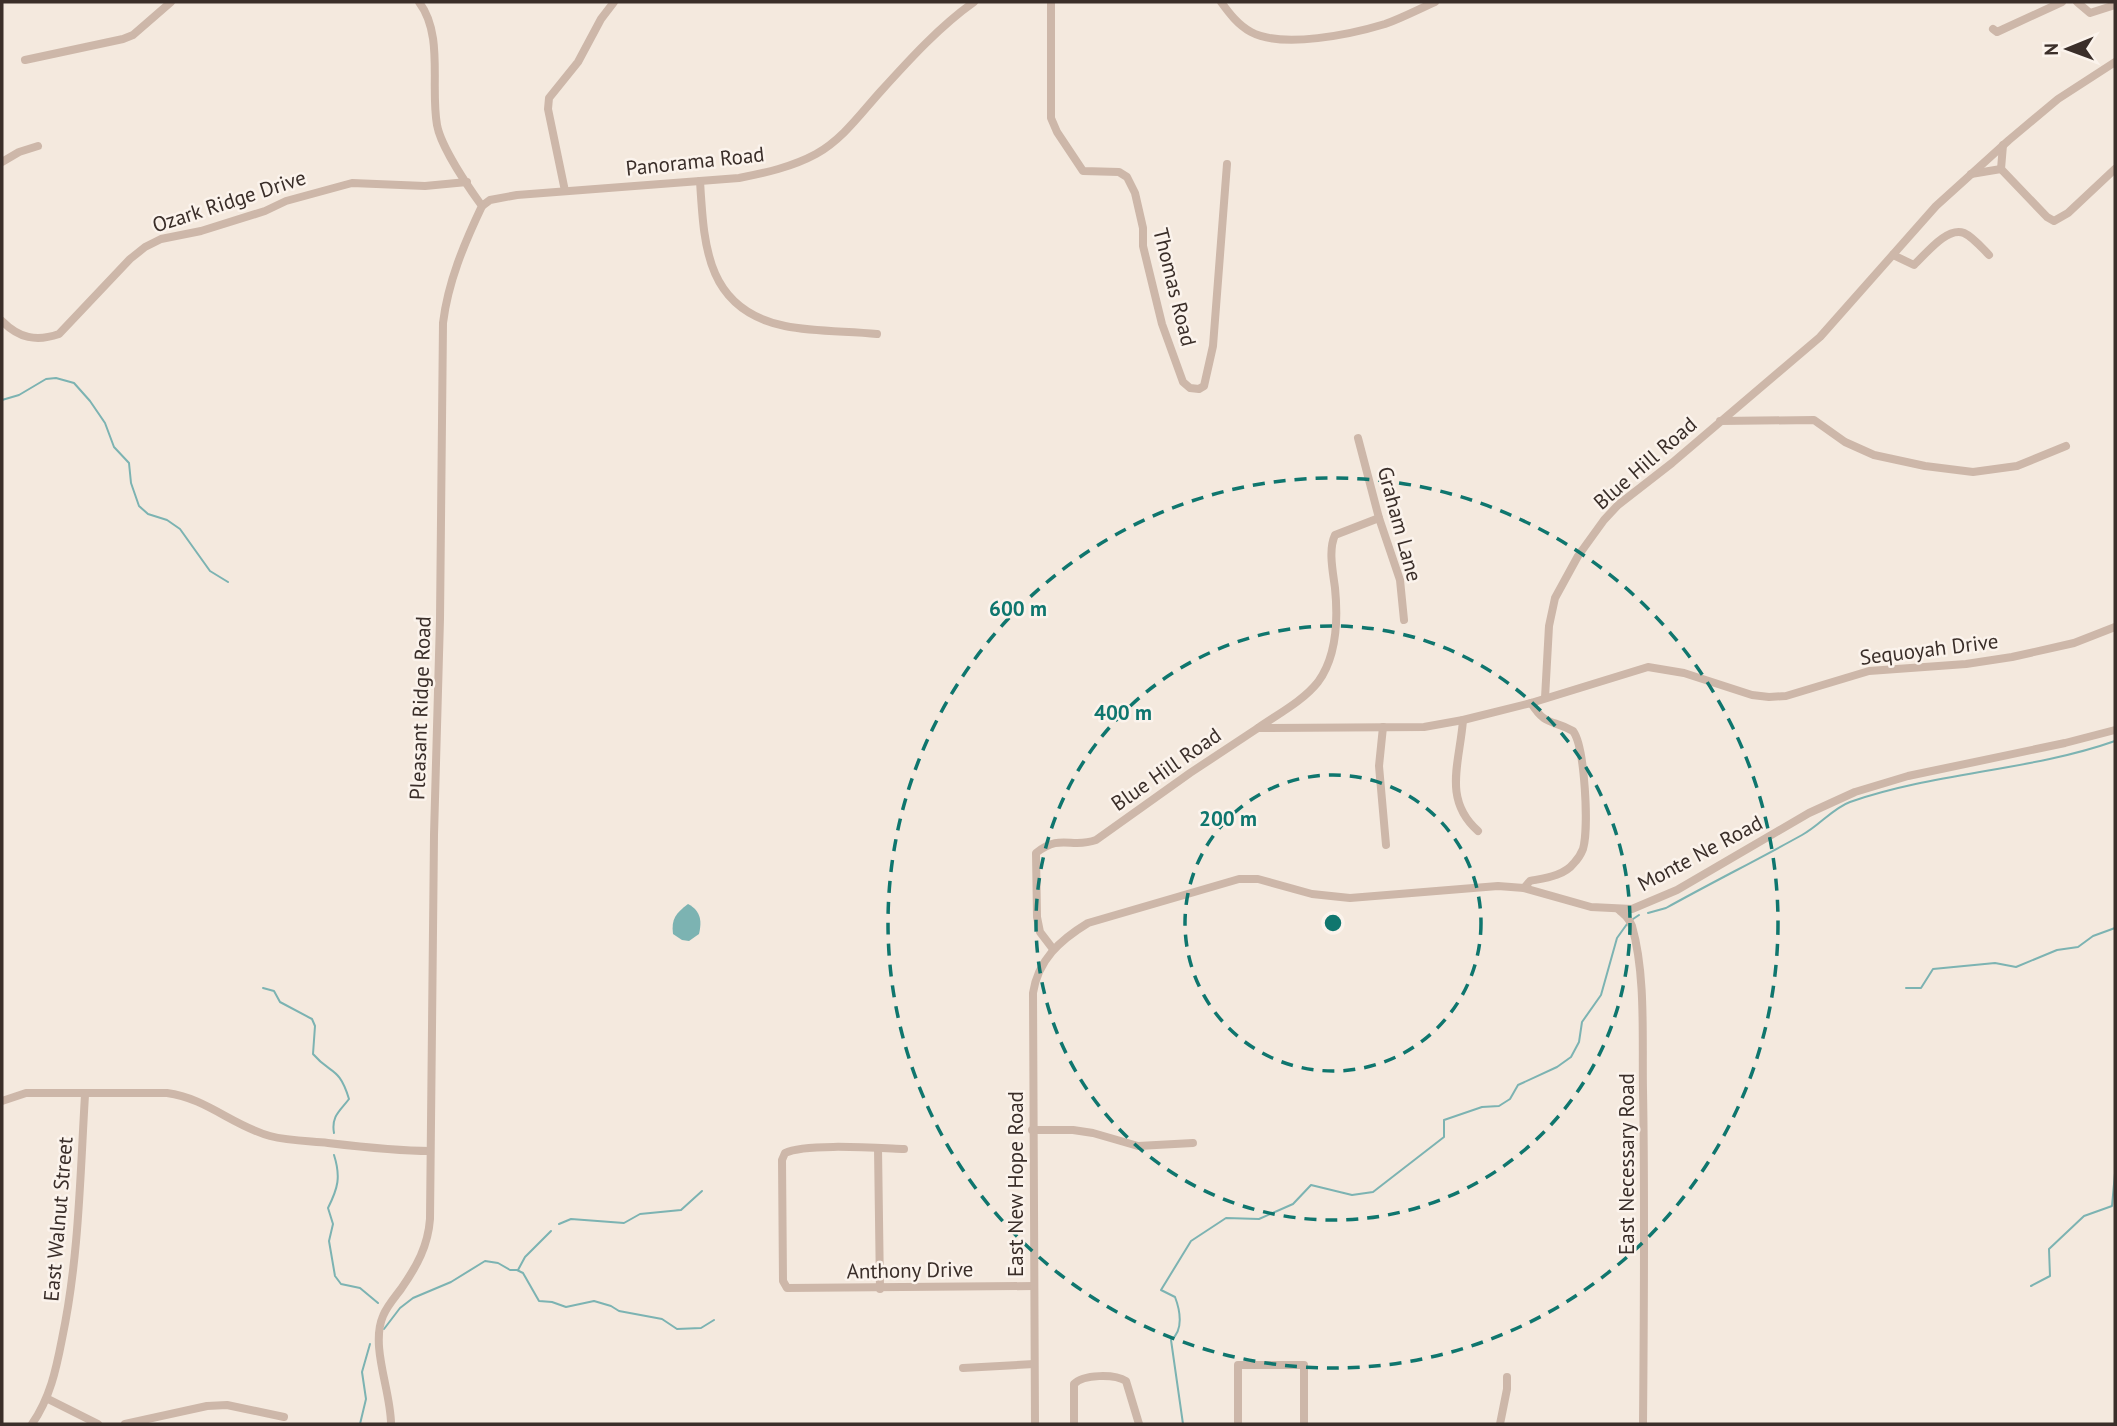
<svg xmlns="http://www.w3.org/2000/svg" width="2117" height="1426" viewBox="0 0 2117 1426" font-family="'PT Sans',sans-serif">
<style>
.water{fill:#7cb3b2}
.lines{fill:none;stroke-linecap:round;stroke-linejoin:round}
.stream{stroke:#7cb3b2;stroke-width:2}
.minor{stroke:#cdb7a9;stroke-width:8}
.ring{fill:none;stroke:#0f766e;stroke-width:3.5;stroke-dasharray:12 9}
.labels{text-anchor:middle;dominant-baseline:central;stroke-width:5;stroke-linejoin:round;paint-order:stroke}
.street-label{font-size:21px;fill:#3a2e29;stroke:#fbf3ec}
.centre{fill:#0f766e;stroke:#fbf3ec;stroke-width:3.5}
.ring-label{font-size:21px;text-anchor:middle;font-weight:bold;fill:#0f766e;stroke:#fbf3ec;stroke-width:5;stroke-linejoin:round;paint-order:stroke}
</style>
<rect width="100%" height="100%" fill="#f4e9de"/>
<!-- water -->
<path class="water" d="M 688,904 C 701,911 702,921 699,934 L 689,941 L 682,940 L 673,934 C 671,919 676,913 688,904 Z"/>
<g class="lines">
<!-- stream -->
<g class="stream">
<path d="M 2,400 L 19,395 L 46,379 L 56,378 L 74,383 L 90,401 L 105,423 L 114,447 L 129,463 L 131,483 L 139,506 L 148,514 L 167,520 L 180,529 L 210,571 L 228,582"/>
<path d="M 1648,913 L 1666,908 C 1711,883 1757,860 1802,835 C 1819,826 1833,808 1850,802 C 1936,772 2030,771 2115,741"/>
<path d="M 1633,919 L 1639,915"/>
<path d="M 263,988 L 274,991 L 280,1002 L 312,1019 L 315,1026 L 313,1054 C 331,1075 339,1066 349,1099 C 340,1111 331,1116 334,1133"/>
<path d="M 1906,988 L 1921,988 L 1933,969 L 1995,963 L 2016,967 L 2057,950 L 2078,947 L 2093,936 L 2115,928"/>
<path d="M 334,1155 C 341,1177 338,1188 328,1208 L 333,1224 L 329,1241 L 335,1276 L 341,1284 L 360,1288 L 378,1303"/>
<path d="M 559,1224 L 571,1219 L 624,1223 L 640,1214 L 681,1210 L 702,1191"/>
<path d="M 518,1270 L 525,1257 L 551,1231"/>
<path d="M 2031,1286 L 2050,1276 L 2049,1249 L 2084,1216 L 2112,1206 L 2115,1173"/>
<path d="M 384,1329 L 400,1308 L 413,1298 L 451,1282 L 485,1261 L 498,1263 L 510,1270 L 517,1270 L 523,1273 L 539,1301 L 552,1302 L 566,1307 L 594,1301 L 611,1306 L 619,1311 L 662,1319 L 677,1329 L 701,1328 L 714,1320"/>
<path d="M 360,1424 L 366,1399 L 362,1372 L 370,1344"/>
<path d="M 1183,1424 L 1171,1340 C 1184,1330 1180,1310 1175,1297 L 1161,1290 L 1191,1241 L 1226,1218 L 1259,1219 L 1293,1204 L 1311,1185 L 1352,1195 L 1373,1192 L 1444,1137 L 1444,1120 L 1482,1107 L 1499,1106 L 1510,1099 L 1518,1085 L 1557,1067 L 1571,1057 L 1579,1042 L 1582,1022 L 1601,995 L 1617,938 L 1627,924"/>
</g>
<!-- minor -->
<g class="minor">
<path d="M 1051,2 L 1051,118 L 1057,132 L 1083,171 L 1119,172 L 1127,177 L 1135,193 L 1143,228 L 1143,246 L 1162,324 L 1183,382 L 1190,388 L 1199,389 L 1204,386 L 1213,346 L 1227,164"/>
<path d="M 1221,2 C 1229,13 1238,25 1251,32 C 1283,49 1352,34 1385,24 C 1402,18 1419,9 1435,2"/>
<path d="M 2077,2 L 2090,13 L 2115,5"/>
<path d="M 1993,29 L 1997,32 L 2062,2"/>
<path d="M 25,60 L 123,39 L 133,35 L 171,2"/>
<path d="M 2,162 L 19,152 L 38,146"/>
<path d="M 2001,169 L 2003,145"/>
<path d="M 1971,174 L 2001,169 L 2047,217 L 2054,221 L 2068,213 L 2115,169"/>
<path d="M 700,181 C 704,246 706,310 785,326 C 815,332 847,331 877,334"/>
<path d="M 565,191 L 548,109 L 549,98 L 578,62 L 601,19 L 614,2"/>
<path d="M 482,206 L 490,200 L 517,195 L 739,178 C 765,173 792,167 816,154 C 843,139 861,113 881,91 C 910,59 940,26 974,2"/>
<path d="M 1893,255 L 1914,265 C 1925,255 1947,226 1964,233 C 1973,237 1982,248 1989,255"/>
<path d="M 2,321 C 19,338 36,342 59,334 L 130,259 L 145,247 L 161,239 L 201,231 L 265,211 L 286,201 L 352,183 L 425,186 L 467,182"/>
<path d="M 1720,421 L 1814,420 L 1845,442 L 1874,455 L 1925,466 L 1973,472 L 2017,466 L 2066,446"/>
<path d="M 1358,438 L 1379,518 L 1400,580 L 1404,620"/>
<path d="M 1545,698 L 1549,626 L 1555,598 L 1578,556 L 1604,520 L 1618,505 L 1672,463 L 1820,337 L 1936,206 L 2009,140 L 2058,99 L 2115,62"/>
<path d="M 1463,720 C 1460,762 1442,799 1478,831"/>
<path d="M 1383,727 L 1379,766 L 1386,845"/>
<path d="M 1258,728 C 1278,714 1303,701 1318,682 C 1337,656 1338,618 1335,588 C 1333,572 1328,550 1335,535 L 1379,518"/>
<path d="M 1524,888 L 1530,881 C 1545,878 1564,876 1574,863 C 1578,859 1581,854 1583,849 C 1589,828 1585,747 1573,731 C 1552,719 1546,727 1531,703"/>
<path d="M 1619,910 C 1625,915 1629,918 1632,926 C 1646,975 1642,1039 1643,1090 C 1645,1201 1644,1313 1643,1424"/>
<path d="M 1053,949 L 1040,932 L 1037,917 L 1036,853 C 1061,833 1071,849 1096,840 L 1190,773 L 1258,728 L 1424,727 L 1463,720 L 1531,703 L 1648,667 L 1684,673 L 1752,695 L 1769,697 L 1786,696 L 1869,671 L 1966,664 L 2012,657 L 2074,643 L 2115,627"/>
<path d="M 2,1101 L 26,1093 L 167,1093 C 206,1098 233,1126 270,1136 C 289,1141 309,1141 328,1143 C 362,1147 396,1151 430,1151"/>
<path d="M 1032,1130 L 1073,1130 L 1093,1133 L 1138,1146 L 1193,1143"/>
<path d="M 878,1148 L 880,1289"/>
<path d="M 904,1149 C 878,1148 805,1143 785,1153 L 782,1160 L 783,1281 L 787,1288 L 1033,1286"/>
<path d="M 963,1368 L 1034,1364"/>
<path d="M 48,1399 L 98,1424"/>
<path d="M 32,1424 C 50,1398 56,1370 62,1339 C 79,1258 80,1177 85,1095"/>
<path d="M 125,1424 L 207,1406 L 227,1405 L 284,1417"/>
<path d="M 391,1424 C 391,1391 370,1346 383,1316 C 387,1306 395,1297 401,1289 C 417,1266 428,1246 430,1219 L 434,835 L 440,619 L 443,323 C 448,282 464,244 482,206 C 469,188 441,147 437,125 C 430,86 444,35 419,2"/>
<path d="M 1035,1424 L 1033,993 C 1038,960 1060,940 1088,923 L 1239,879 L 1258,879 L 1312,894 L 1350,898 L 1498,886 L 1524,888 L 1591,907 L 1632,909 L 1677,890 L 1809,813 L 1855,792 L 1908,776 L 2065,743 L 2115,730"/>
<path d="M 1074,1424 L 1074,1384 C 1083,1374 1115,1374 1126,1381 L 1139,1424"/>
<path d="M 1238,1424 L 1238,1365 L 1304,1365 L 1304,1424"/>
<path d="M 1500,1424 L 1507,1389 L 1507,1377"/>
</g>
</g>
<!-- distance rings -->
<g class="ring">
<circle cx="1333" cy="923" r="148"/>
<circle cx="1333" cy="923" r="297"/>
<circle cx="1333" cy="923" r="445"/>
</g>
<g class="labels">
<!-- street labels -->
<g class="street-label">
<text transform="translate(695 161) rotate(-6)">Panorama Road</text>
<text transform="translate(229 201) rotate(-18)">Ozark Ridge Drive</text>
<text transform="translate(1175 287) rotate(76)">Thomas Road</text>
<text transform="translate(1645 463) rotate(-41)">Blue Hill Road</text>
<text transform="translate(1400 524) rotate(75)">Graham Lane</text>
<text transform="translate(1929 649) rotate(-7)">Sequoyah Drive</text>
<text transform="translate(420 708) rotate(-88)">Pleasant Ridge Road</text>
<text transform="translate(1166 769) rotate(-35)">Blue Hill Road</text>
<text transform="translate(1700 853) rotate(-28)">Monte Ne Road</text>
<text transform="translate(1626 1164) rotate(-90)">East Necessary Road</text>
<text transform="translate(1015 1184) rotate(-90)">East New Hope Road</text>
<text transform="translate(58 1219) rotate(-85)">East Walnut Street</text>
<text transform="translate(910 1270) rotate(-1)">Anthony Drive</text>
</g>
</g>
<circle cx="1333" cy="923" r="10" class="centre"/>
<g class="ring-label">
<text x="1018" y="616">600 m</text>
<text x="1123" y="720">400 m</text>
<text x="1228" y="826">200 m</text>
</g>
<!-- border -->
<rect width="2117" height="1426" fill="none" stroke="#3a2e29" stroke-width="7"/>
<!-- north arrow -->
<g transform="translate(2068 49) rotate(269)" stroke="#fbf3ec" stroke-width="5" paint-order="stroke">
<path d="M0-5L12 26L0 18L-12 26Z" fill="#3a2e29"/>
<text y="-10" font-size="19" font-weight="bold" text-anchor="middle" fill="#3a2e29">N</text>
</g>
</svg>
